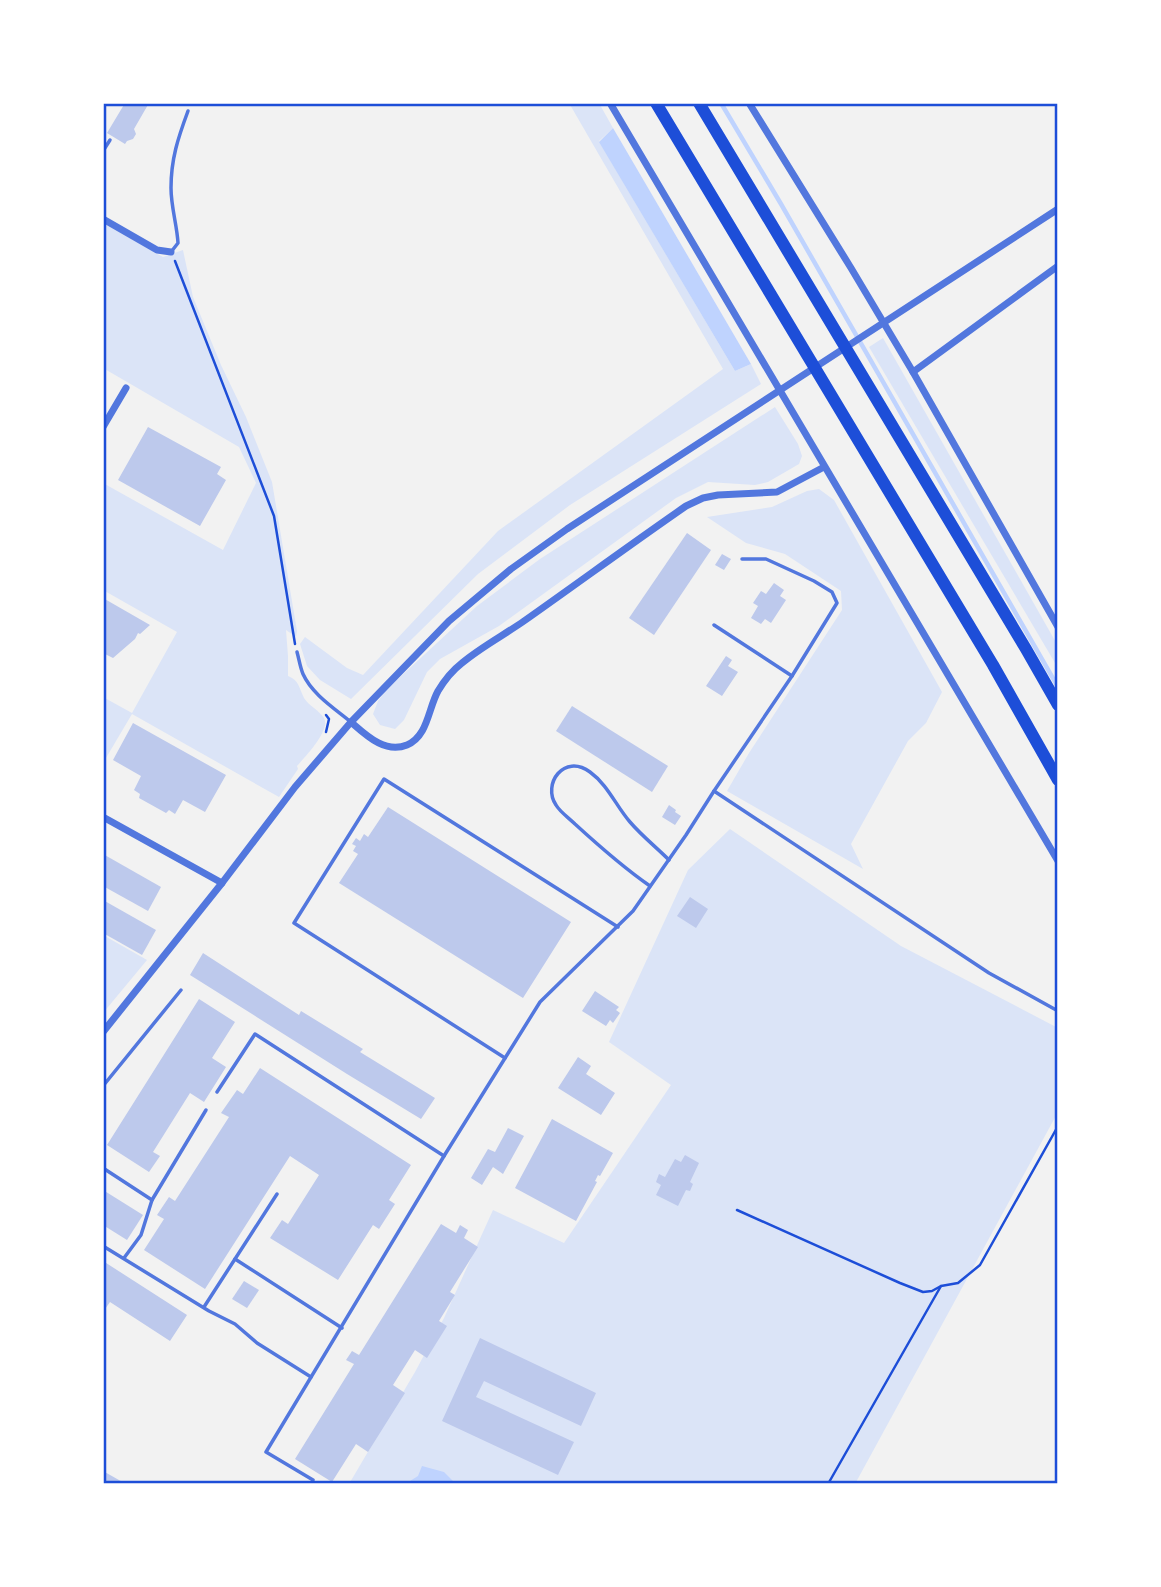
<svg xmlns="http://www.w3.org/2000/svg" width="1161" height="1587" viewBox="0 0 1161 1587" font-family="Inter,sans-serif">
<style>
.green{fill:#dbe4f7}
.water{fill:#bfd3fe}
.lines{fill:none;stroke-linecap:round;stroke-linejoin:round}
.stream{stroke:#bfd3fe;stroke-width:4.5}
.building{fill:#bdc9ec}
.path{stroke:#1d4ed8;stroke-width:2.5}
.service{stroke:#5277de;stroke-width:3.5}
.minor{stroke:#5277de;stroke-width:7}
.motorway{stroke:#1d4ed8;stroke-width:12}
.neatline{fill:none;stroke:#1d4ed8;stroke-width:2.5}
</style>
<rect width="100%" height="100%" fill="#f2f2f2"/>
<!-- green -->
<g class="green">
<path d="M 569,103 L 599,103 L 613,128 L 599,141 L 735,371 L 751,364 L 761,384 L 570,505 L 478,574 L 351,699 L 320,680 L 307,666 L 300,644 L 305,637 L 347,668 L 363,675 L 498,531 L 723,369 Z"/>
<path d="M 103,223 L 163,257 L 183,250 L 193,297 L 221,365 L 246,417 L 272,482 L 297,631 L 296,637 L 286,630 L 288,656 L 288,676 C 299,680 299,688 304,698 C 309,706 319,710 324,718 C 331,730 305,757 297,766 L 298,769 L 279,797 L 132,714 L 103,763 L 103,697 L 132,713 L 177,632 L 103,590 L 103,483 L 223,550 L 256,483 L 239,447 L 103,368 Z"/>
<path d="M 883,338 L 1058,646 L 1058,668 L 869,347 Z"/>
<path d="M 775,407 L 798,444 L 802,456 L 799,464 L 768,482 L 755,485 L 708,482 L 676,498 L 499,626 L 440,659 L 427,672 L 404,720 L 395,729 L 380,725 L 373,714 L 378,701 L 386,690 L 477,606 L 540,559 Z"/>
<path d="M 819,489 L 834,500 L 942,692 L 926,723 L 908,741 L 851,844 L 863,869 L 727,791 L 749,753 L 842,610 L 841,591 L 785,554 L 746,543 L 707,517 L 772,507 L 807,491 Z"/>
<path d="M 730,829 L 901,946 L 1058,1028 L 1058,1112 L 855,1484 L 349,1484 L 415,1372 L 444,1318 L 493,1210 L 564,1243 L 671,1085 L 609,1042 L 688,870 Z"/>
<path d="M 103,935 L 147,960 L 103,1013 Z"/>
</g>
<!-- water -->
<g class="water">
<path d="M 613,128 L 751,364 L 735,371 L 599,142 Z"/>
<path d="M 422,1466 L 444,1472 L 456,1484 L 408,1484 L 410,1481 L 418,1476 Z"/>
</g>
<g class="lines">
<!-- stream -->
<path class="stream" d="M 721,103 L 781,204 L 1058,687"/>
</g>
<!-- building -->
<g class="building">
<path d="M 125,103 L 149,103 L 134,129 L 136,134 L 133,139 L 127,141 L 125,144 L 107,133 Z"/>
<path d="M 148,427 L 221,467 L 217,474 L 226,480 L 200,526 L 118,480 Z"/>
<path d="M 687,533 L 711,550 L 654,635 L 629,618 Z"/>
<path d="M 722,554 L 731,559 L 724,570 L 715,565 Z"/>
<path d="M 774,583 L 784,590 L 780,596 L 786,600 L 771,623 L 765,619 L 761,624 L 751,618 L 758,606 L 753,603 L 761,591 L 766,594 Z"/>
<path d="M 103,598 L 150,625 L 140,634 L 138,633 L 135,639 L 113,658 L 103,653 Z"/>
<path d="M 726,656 L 732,660 L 728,666 L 738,672 L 722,696 L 706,686 Z"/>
<path d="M 572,706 L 668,766 L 652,792 L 556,731 Z"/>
<path d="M 133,723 L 226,775 L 205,812 L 183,800 L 175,814 L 169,810 L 166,813 L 139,798 L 140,794 L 134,790 L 141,776 L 113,760 Z"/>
<path d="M 669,805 L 676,810 L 675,812 L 681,816 L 675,825 L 662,817 Z"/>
<path d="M 388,807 L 571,922 L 523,998 L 339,883 L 358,854 L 353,851 L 356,846 L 352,844 L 356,838 L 360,841 L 364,834 L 368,837 Z"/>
<path d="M 103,854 L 161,887 L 148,911 L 103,886 Z"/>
<path d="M 690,897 L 708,909 L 696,928 L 677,916 Z"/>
<path d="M 103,900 L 156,930 L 142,955 L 103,933 Z"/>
<path d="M 203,953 L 299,1015 L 301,1011 L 363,1049 L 360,1052 L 435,1098 L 421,1119 L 347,1074 L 190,975 Z"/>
<path d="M 595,991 L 619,1007 L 616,1010 L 620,1013 L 613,1023 L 610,1020 L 606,1026 L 582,1011 Z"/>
<path d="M 199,999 L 235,1022 L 212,1058 L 226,1067 L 204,1102 L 190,1093 L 153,1152 L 160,1156 L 149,1172 L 107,1145 Z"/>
<path d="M 578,1057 L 591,1066 L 586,1074 L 615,1093 L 601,1115 L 558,1088 Z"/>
<path d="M 260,1068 L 411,1165 L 389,1200 L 395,1204 L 379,1229 L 373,1225 L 338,1280 L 270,1238 L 282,1220 L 288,1224 L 319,1175 L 290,1156 L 205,1289 L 144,1250 L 164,1219 L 157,1215 L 169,1197 L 175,1201 L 229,1117 L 221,1113 L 237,1090 L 243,1094 Z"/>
<path d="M 552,1119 L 613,1153 L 600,1176 L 598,1175 L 595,1181 L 597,1182 L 576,1221 L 515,1188 Z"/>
<path d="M 508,1128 L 524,1136 L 503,1174 L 493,1167 L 482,1185 L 471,1178 L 488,1149 L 495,1152 Z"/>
<path d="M 685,1155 L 699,1163 L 690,1182 L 693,1184 L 690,1191 L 686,1190 L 678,1206 L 656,1195 L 661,1185 L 656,1182 L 659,1174 L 665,1177 L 675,1159 L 681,1162 Z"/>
<path d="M 103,1190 L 143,1215 L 127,1240 L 103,1225 Z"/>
<path d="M 441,1224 L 456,1233 L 460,1225 L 468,1230 L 464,1238 L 478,1247 L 450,1292 L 455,1295 L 439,1321 L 447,1326 L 427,1358 L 415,1350 L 393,1385 L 405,1393 L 368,1452 L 356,1444 L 332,1482 L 295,1459 L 354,1364 L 346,1360 L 352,1351 L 359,1355 Z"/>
<path d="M 103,1261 L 187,1315 L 170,1341 L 110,1302 L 103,1312 Z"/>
<path d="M 244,1281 L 259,1290 L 247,1308 L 232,1299 Z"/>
<path d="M 480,1338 L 596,1393 L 581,1426 L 484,1381 L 476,1397 L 574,1442 L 558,1475 L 442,1421 Z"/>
<path d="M 103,1471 L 126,1484 L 103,1484 Z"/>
</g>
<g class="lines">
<!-- path -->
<g class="path">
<path d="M 175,261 L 274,516 L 295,644"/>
<path d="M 103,379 L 103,387"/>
<path d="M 326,715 L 329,719 L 326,732"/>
<path d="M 737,1210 L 900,1283 L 923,1292 L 932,1291 L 941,1286 L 958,1283 L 980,1265 L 1058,1126"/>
<path d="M 828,1484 L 941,1286"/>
</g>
<!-- service -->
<g class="service">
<path d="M 103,151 L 110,140"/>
<path d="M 171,252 L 178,243 C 177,225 171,207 171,188 C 171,159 178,138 188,111"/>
<path d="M 714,625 L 792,676"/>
<path d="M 297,652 C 299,659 300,667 303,674 C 312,694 334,708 351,722"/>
<path d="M 714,791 L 792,676 L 837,603 L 832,592 L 814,581 L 766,559 L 742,559"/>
<path d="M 650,886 C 624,868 599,846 575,824 C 569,818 560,812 556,805 C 542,784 564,753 590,772 C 608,785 616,806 630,822 C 642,836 656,847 669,860"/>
<path d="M 505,1058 L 294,923 L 384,779 L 618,927"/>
<path d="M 103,1086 L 181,990"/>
<path d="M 217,1092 L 255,1034 L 444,1156"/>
<path d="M 103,1168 L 152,1200 L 206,1110"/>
<path d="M 103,1246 L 209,1311 L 235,1324 L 257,1343 L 311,1377"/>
<path d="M 124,1258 L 141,1235 L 152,1200"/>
<path d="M 235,1259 L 342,1328"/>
<path d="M 204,1307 L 277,1194"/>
<path d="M 313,1480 L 266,1452 L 444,1156 L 540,1002 L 633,911 L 686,835 L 714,791 L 989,973 L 1058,1011"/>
</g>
<!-- minor -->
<g class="minor">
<path d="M 610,103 L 1058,861"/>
<path d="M 749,103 L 851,268 L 913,372 L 1058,627"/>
<path d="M 103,219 L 157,250 L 171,252"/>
<path d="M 913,372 L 1058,266"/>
<path d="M 103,427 L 126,388"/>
<path d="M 351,722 C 366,735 385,754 407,745 C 428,736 428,709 438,691 C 444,681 453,670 462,663 C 481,647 504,635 524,621 C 578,583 631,544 686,506 L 703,498 L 718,495 L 777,492 L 824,467"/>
<path d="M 103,817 L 222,883"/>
<path d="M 103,1032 L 222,883 L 295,787 L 351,722 L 449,621 L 511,569 L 567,529 L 1058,209"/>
</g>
<!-- motorway -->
<g class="motorway">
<path d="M 656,103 L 993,665 L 1058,780"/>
<path d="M 699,103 L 1026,649 L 1058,705"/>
</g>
</g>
<!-- border -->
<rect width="1161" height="1587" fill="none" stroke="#ffffff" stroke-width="210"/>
<rect x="105" y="105" width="951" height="1377" class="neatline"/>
</svg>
